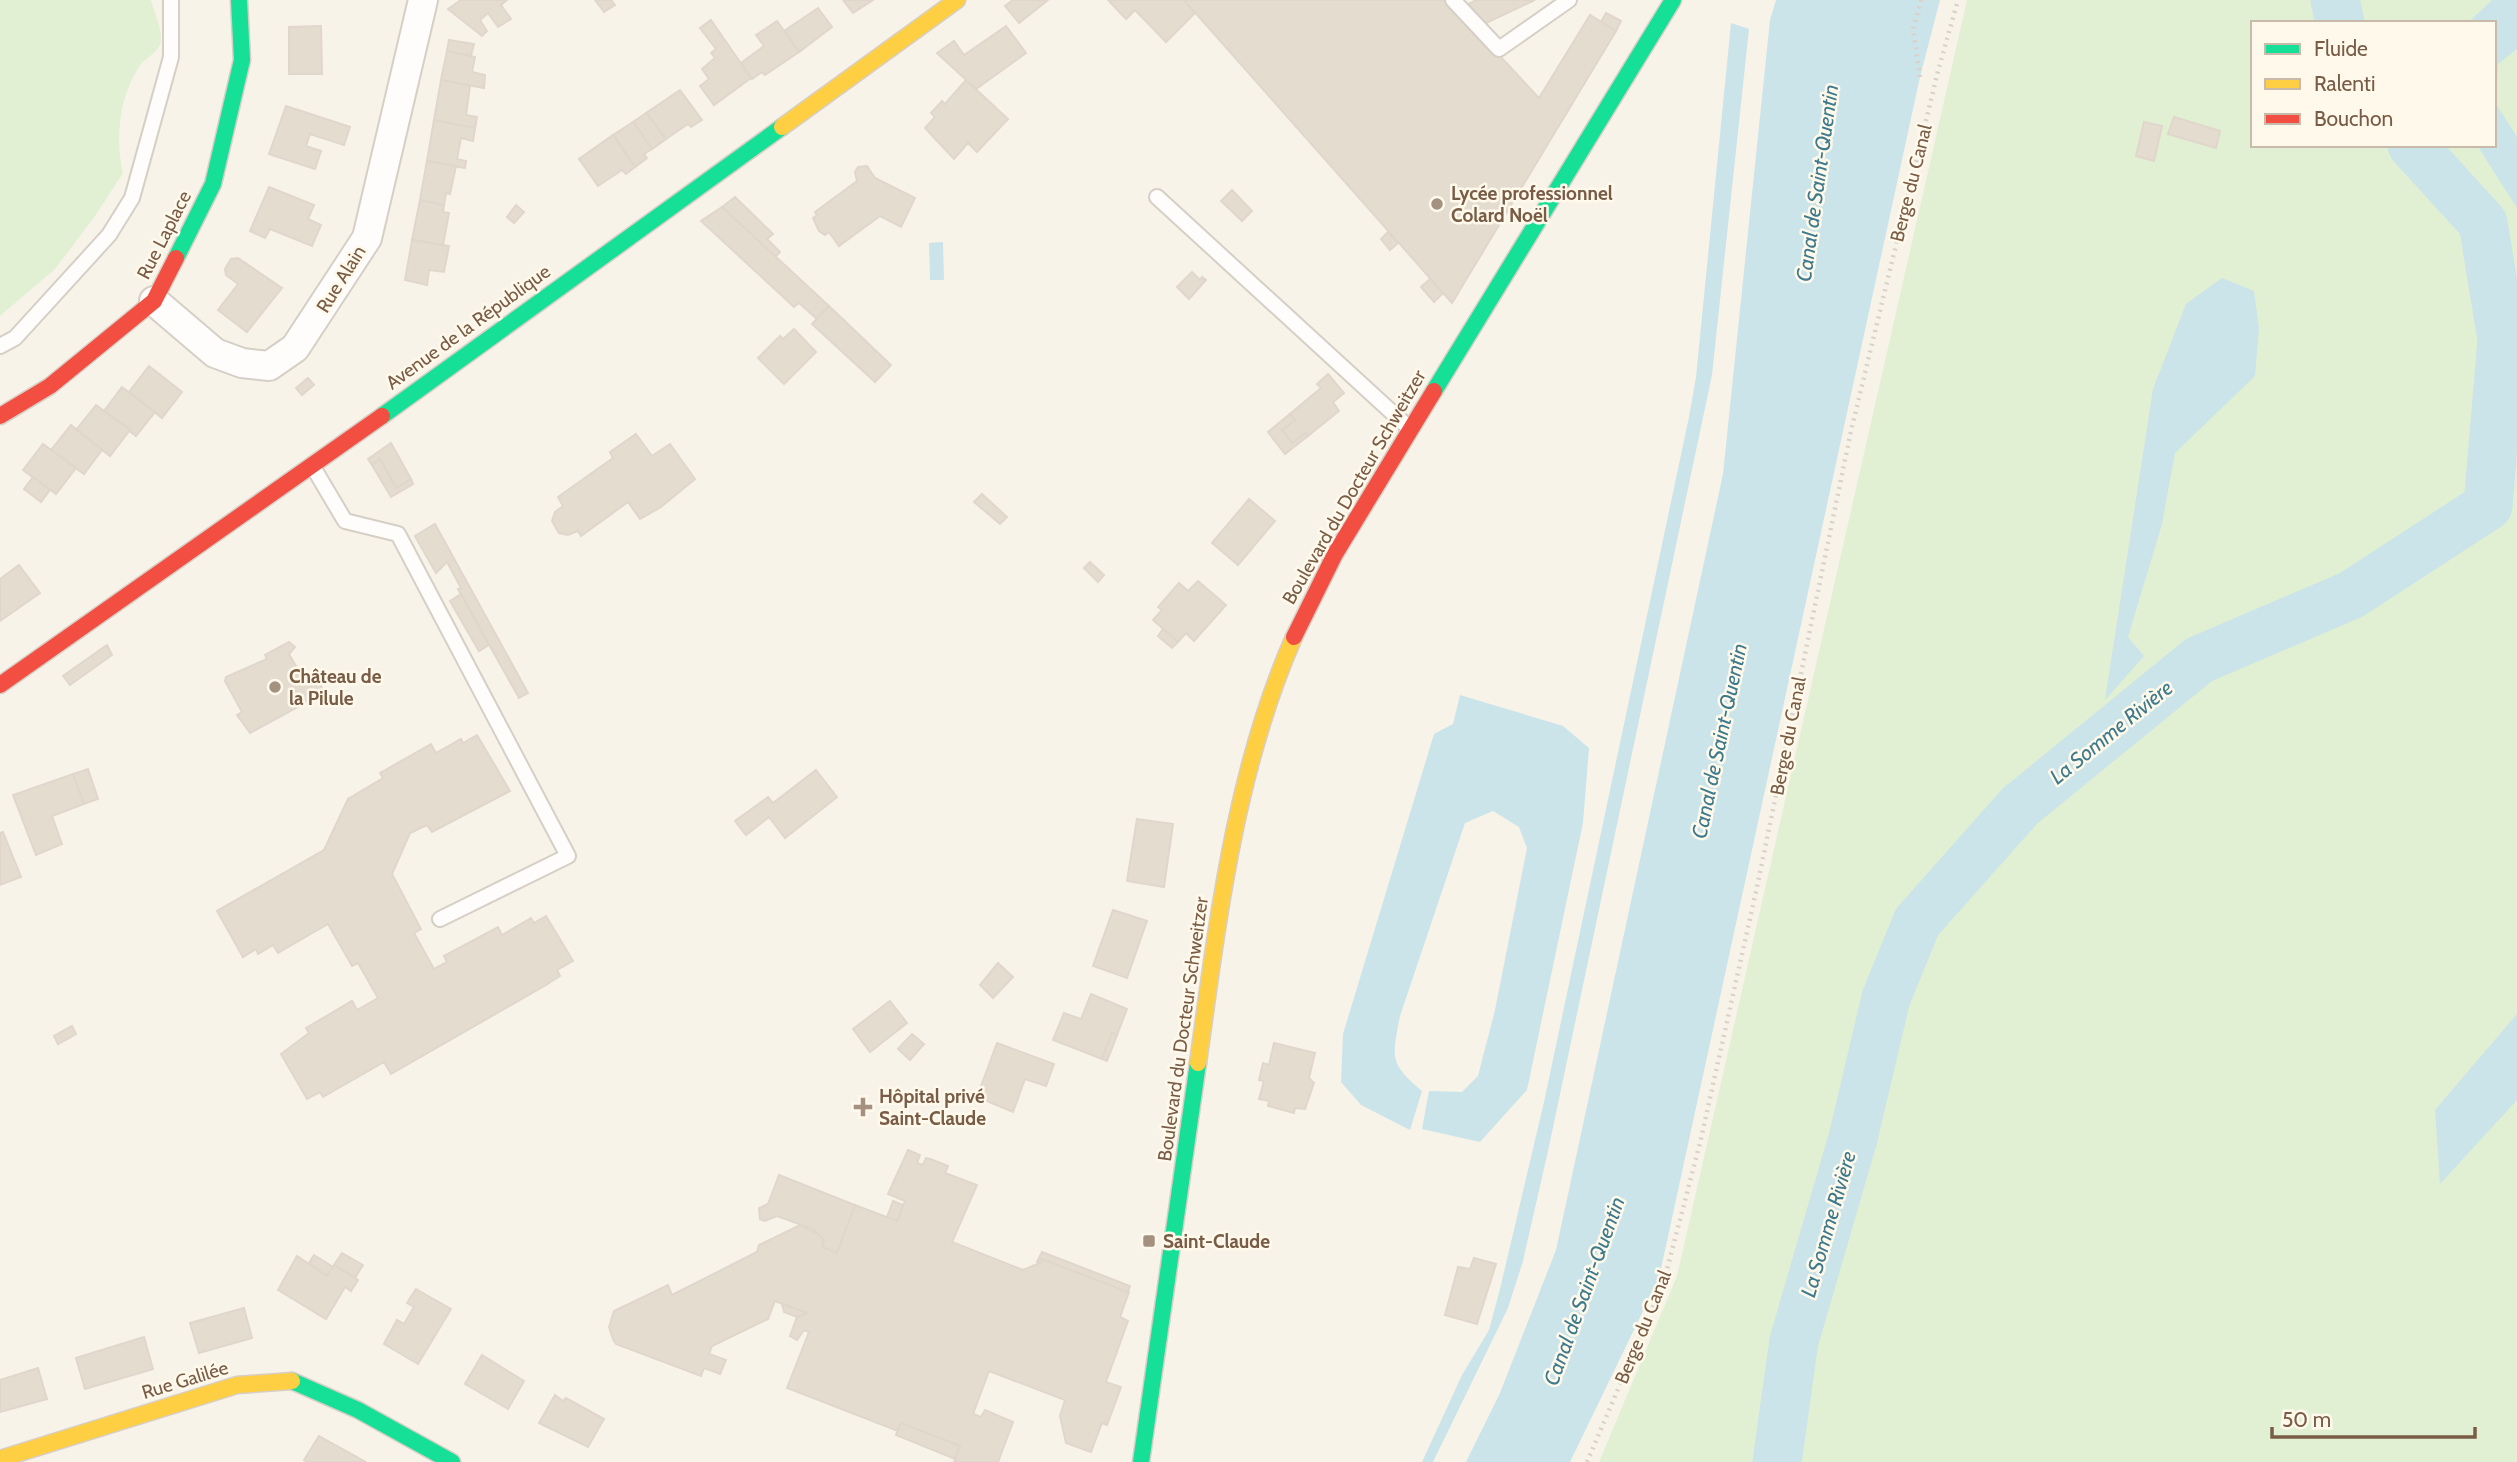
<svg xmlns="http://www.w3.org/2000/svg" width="2517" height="1462" viewBox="0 0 2517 1462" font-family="Cabin,sans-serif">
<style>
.green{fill:#e1f0d2;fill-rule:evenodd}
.water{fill:#cae4ea}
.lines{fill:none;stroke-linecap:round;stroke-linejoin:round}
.river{stroke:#cae4ea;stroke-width:49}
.building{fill:#e5dcd0;stroke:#e1d6cb;stroke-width:2}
.lane-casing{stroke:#d6cfc6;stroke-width:18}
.street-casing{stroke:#d6cfc6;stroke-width:32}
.fast-casing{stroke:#d7cfc6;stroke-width:19}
.slow-casing{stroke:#d7cfc6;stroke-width:19}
.jam-casing{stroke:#d7cfc6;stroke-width:19}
.path{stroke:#d9d1c8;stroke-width:4.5;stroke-dasharray:2 5;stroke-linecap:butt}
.lane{stroke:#fefdfc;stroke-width:14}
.street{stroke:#fefdfc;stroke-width:28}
.fast{stroke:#16e098;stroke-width:16}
.slow{stroke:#ffcf43;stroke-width:16}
.jam{stroke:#f24e42;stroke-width:16}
.poi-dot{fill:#a5917f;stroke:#fff9eb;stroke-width:2.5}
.labels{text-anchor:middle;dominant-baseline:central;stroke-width:5;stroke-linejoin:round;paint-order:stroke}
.street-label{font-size:19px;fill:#795c46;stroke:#fff9eb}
.poi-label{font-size:19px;font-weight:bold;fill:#795c46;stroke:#fff9eb;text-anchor:start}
.water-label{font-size:21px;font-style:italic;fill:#3e7a8e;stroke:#fff9eb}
</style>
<rect width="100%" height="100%" fill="#f8f3e9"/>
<!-- green -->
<g class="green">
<path d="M 0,0 L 151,0 C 154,12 161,26 161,38 C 161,53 146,56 139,67 C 119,97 115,139 123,173 L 95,216 L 55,269 L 0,316 Z"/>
<path d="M 1967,0 L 2517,0 L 2517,1462 L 1599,1462 L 1677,1276 ZM 2253,23 L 2494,23 L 2494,145 L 2253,145 Z"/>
</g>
<!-- water -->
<g class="water">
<path d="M 1776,0 L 1940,0 L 1920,77 L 1659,1278 L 1570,1462 L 1466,1462 L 1500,1393 L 1556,1250 L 1723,474 L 1770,20 Z"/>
<path d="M 2492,0 L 2517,0 L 2517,49 L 2498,64 L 2496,104 L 2517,137 L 2517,208 L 2477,145 L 2494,145 L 2494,23 L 2468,23 Z"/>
<path d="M 1731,23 L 1749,29 L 1712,375 L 1548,1151 L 1523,1261 L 1508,1308 L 1433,1462 L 1422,1462 L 1462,1375 L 1489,1330 L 1500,1289 L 1544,1102 L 1689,417 L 1696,377 Z"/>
<path d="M 943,242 L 944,280 L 930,280 L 929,243 Z"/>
<path d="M 2222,278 L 2254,291 L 2259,328 L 2255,376 L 2175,453 L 2162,524 L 2128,637 L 2144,656 L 2105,700 L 2153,389 L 2186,304 Z"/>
<path d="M 1460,695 L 1563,726 L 1589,748 L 1583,823 L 1527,1090 L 1480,1142 L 1422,1129 L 1429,1091 L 1462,1092 L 1478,1076 L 1495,1010 L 1527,848 L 1519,827 L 1493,811 L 1465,823 L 1400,1016 C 1392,1058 1389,1063 1422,1091 L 1410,1130 L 1361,1105 L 1341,1082 L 1343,1034 L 1434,734 L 1453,724 Z"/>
<path d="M 2517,1014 L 2517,1100 L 2440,1184 L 2435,1110 Z"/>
</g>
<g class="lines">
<!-- river -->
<g class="river">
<path d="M 2335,0 L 2340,23"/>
<path d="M 1777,1462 L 1794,1341 L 1853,1138 L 1886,998 L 1917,922 L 2020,806 L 2199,660 L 2351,595 L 2488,506 L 2502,339 L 2483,223 L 2412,145"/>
</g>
</g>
<!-- building -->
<g class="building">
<path d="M 461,0 L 507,0 L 501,5 L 511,19 L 498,27 L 488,13 L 480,20 L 487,31 L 482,36 L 448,9 Z"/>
<path d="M 595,0 L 611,0 L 615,5 L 604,12 Z"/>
<path d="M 843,0 L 873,0 L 853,13 Z"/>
<path d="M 1013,0 L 1048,0 L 1019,23 L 1005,6 Z"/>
<path d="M 1108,0 L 1184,0 L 1195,13 L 1166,42 L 1135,10 L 1126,19 Z"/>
<path d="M 1184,0 L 1448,0 L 1539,98 L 1590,15 L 1616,31 L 1452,303 Z"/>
<path d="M 1476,0 L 1535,0 L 1480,26 L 1469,4 Z"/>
<path d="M 818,8 L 832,27 L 799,52 L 784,31 Z"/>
<path d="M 1606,13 L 1621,21 L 1616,31 L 1601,22 Z"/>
<path d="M 711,20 L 751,78 L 714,105 L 700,86 L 709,79 L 702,69 L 715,58 L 711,53 L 716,49 L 700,28 Z"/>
<path d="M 777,21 L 799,52 L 765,75 L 762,72 L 752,79 L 741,63 L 764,46 L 756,35 Z"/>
<path d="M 321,26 L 322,74 L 289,74 L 289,27 Z"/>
<path d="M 1006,26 L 1026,53 L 976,89 L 937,53 L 954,41 L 964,55 Z"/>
<path d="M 449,40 L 474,44 L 471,56 L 447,51 Z"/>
<path d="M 447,51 L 475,57 L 472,72 L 485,75 L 484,88 L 441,80 Z"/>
<path d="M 441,80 L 470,86 L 466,115 L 477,117 L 475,128 L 434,120 Z"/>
<path d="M 966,80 L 1008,119 L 977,152 L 968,143 L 954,159 L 925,128 L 935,117 L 931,113 L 942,101 L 945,104 Z"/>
<path d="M 680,90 L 702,120 L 691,127 L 688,124 L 666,139 L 646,113 Z"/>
<path d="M 286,106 L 350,127 L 344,145 L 310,134 L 306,146 L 321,151 L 315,169 L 269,154 Z"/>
<path d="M 646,113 L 666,139 L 652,149 L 633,122 Z"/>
<path d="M 2174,117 L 2220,131 L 2216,148 L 2168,134 Z"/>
<path d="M 434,120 L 475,128 L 473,141 L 461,138 L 457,159 L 466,161 L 465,168 L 427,161 Z"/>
<path d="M 633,122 L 652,149 L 644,154 L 647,158 L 635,167 L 613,135 Z"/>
<path d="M 2144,122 L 2162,126 L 2154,161 L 2136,156 Z"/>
<path d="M 613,135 L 635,167 L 626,174 L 622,170 L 598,186 L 579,159 Z"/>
<path d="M 427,161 L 456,166 L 450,194 L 446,193 L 444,205 L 420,200 Z"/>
<path d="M 867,166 L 875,178 L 915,198 L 901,227 L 880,216 L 839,246 L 829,232 L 825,235 L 819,231 L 813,218 L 817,215 L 815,212 L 857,181 L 855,172 L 858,167 Z"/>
<path d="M 269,187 L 314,205 L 308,219 L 321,225 L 312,246 L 270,229 L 265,238 L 250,231 Z"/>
<path d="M 1232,190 L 1252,211 L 1242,221 L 1221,201 Z"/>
<path d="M 735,197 L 773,234 L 767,239 L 780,252 L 775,257 L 722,207 Z"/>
<path d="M 420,200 L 444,205 L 443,212 L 449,213 L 443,245 L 412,240 Z"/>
<path d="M 516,205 L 524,212 L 514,223 L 507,217 Z"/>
<path d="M 722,207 L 829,306 L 817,319 L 799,303 L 794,307 L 701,221 Z"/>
<path d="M 1388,232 L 1398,243 L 1390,250 L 1381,239 Z"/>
<path d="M 412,240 L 449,246 L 444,272 L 429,270 L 427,285 L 405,280 Z"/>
<path d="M 238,258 L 282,288 L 247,332 L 218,310 L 238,284 L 226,275 L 225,269 L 231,259 Z"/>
<path d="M 1192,272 L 1200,280 L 1202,277 L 1206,280 L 1189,299 L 1177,287 Z"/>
<path d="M 1430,279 L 1443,293 L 1434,302 L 1421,287 Z"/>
<path d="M 829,306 L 891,365 L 875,382 L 812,324 Z"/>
<path d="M 794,329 L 816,352 L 784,384 L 758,358 L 780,336 L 783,339 Z"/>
<path d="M 149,366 L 182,392 L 162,418 L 129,392 Z"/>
<path d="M 1328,374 L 1344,393 L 1333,402 L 1339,411 L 1308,436 L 1305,433 L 1292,443 L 1282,430 L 1295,420 L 1290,414 L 1321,388 L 1317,384 Z"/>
<path d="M 308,378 L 314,385 L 302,395 L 296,388 Z"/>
<path d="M 122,387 L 155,412 L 136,436 L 104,411 Z"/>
<path d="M 96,405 L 130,430 L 110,456 L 76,430 Z"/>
<path d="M 1290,414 L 1295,420 L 1282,430 L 1292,443 L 1305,433 L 1308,436 L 1285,454 L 1268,432 Z"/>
<path d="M 71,425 L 102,450 L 84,474 L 51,450 Z"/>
<path d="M 636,434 L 652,456 L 670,444 L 695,479 L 661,507 L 640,519 L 628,502 L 581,536 L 578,531 L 568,535 L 559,533 L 552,521 L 555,512 L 563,506 L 558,497 L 613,458 L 610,452 Z"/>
<path d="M 391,443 L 411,479 L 396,488 L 380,459 L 372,465 L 368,459 Z"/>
<path d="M 43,444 L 76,468 L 56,494 L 23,470 Z"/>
<path d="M 380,459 L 396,488 L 411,479 L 413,484 L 391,497 L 372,465 Z"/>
<path d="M 33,477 L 50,490 L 41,502 L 24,489 Z"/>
<path d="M 982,494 L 1007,517 L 1000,524 L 974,502 Z"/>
<path d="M 1249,499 L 1275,521 L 1238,565 L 1212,543 Z"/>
<path d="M 435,524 L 528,693 L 519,698 L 458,589 L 461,588 L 447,562 L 436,573 L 415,536 Z"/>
<path d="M 1090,562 L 1104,575 L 1098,582 L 1084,568 Z"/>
<path d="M 19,565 L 40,593 L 0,621 L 0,579 Z"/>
<path d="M 1198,581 L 1226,605 L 1194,641 L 1186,633 L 1178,642 L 1153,620 L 1162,610 L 1158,607 L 1179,583 L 1188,591 Z"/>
<path d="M 461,594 L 489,645 L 479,651 L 450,601 Z"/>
<path d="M 1163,629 L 1178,642 L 1172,648 L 1158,636 Z"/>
<path d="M 289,642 L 295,647 L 289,654 L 304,680 L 319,680 L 322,689 L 318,696 L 250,733 L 237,715 L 242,712 L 225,681 L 226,677 L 267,659 L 265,655 Z"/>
<path d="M 107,645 L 112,655 L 70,685 L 63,676 Z"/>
<path d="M 477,735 L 510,791 L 432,832 L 427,825 L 410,833 L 392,874 L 421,929 L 414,933 L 434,969 L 447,962 L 444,956 L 498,927 L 502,935 L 531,918 L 534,923 L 546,916 L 573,961 L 557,970 L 560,976 L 546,985 L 391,1074 L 384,1062 L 323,1097 L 320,1092 L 307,1099 L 281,1054 L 309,1033 L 306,1028 L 352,1001 L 357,1010 L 378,998 L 358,963 L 352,966 L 328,924 L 278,953 L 273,945 L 258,954 L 256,949 L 243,957 L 217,911 L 324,850 L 348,799 L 383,778 L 380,773 L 431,744 L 436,753 L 461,739 L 463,743 Z"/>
<path d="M 88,769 L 98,799 L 84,804 L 73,774 Z"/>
<path d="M 816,770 L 837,797 L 785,838 L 769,817 L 746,835 L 735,821 L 768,797 L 773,803 Z"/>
<path d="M 73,774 L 84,804 L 52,816 L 62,844 L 36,855 L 13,795 Z"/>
<path d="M 1137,819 L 1173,824 L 1164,887 L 1127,881 Z"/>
<path d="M 3,832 L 21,877 L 0,885 L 0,833 Z"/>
<path d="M 1113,910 L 1147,921 L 1127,978 L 1093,966 Z"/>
<path d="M 998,963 L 1013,977 L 993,998 L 980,985 Z"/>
<path d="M 1091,994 L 1127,1009 L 1117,1035 L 1112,1033 L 1102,1059 L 1053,1040 L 1064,1013 L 1081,1019 Z"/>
<path d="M 890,1001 L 907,1023 L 870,1052 L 853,1029 Z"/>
<path d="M 72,1026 L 76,1034 L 58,1044 L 54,1036 Z"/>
<path d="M 1112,1033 L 1117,1035 L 1107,1061 L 1102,1059 Z"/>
<path d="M 912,1034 L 924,1044 L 910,1060 L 898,1049 Z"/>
<path d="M 997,1043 L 1054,1064 L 1046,1086 L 1025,1079 L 1013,1112 L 977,1097 Z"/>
<path d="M 1274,1043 L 1315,1053 L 1309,1078 L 1314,1083 L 1305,1109 L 1295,1108 L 1294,1113 L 1268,1106 L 1269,1101 L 1259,1099 L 1264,1081 L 1259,1080 L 1263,1063 L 1269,1065 Z"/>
<path d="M 908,1150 L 920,1155 L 917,1163 L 923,1165 L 926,1158 L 933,1160 L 948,1166 L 945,1173 L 977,1185 L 952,1242 L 1023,1270 L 1040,1263 L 1042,1259 L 1129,1292 L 1120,1317 L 1128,1321 L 1106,1382 L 1121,1387 L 1107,1425 L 1102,1423 L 1091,1452 L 1066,1443 L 1060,1416 L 1065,1400 L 989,1371 L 973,1414 L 981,1417 L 985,1410 L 1013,1422 L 998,1462 L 954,1462 L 960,1446 L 901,1423 L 898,1431 L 787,1388 L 809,1332 L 804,1330 L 797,1340 L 790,1336 L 797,1317 L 807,1313 L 775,1301 L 768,1319 L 712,1346 L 709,1354 L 726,1360 L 720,1374 L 704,1368 L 701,1376 L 616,1344 L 613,1339 L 609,1327 L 614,1311 L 668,1285 L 672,1295 L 757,1252 L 759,1245 L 800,1225 L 822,1236 L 823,1247 L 837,1253 L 855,1205 L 897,1221 L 905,1201 L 888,1194 Z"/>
<path d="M 779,1175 L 855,1205 L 837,1253 L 823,1247 L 824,1240 L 813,1229 L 777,1216 L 765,1221 L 760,1219 L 759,1208 L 768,1204 Z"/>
<path d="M 893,1201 L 903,1205 L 897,1221 L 887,1217 Z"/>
<path d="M 1042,1252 L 1130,1286 L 1128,1292 L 1042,1259 L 1040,1263 L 1037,1262 Z"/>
<path d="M 342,1253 L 363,1265 L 355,1278 L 334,1265 Z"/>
<path d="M 314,1255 L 333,1267 L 327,1276 L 309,1263 Z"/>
<path d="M 297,1256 L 327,1276 L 334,1265 L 358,1280 L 351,1291 L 345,1287 L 326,1319 L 278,1290 Z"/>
<path d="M 1474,1258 L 1496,1264 L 1477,1324 L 1445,1315 L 1458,1267 L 1470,1269 Z"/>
<path d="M 416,1289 L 451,1309 L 418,1364 L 384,1344 L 397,1320 L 404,1324 L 414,1307 L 407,1303 Z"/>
<path d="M 782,1304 L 807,1313 L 797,1317 L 784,1312 Z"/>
<path d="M 244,1308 L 252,1338 L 199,1353 L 190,1323 Z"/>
<path d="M 144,1337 L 153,1369 L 85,1389 L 76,1358 Z"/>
<path d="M 482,1355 L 524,1381 L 508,1409 L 465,1384 Z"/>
<path d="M 38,1368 L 47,1399 L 0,1412 L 0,1380 Z"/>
<path d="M 555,1395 L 563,1401 L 566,1398 L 604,1419 L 588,1447 L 539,1423 Z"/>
<path d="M 901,1423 L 960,1446 L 955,1459 L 896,1435 Z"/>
<path d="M 319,1436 L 366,1462 L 307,1462 L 304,1460 Z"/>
</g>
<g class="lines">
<!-- lane casing -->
<g class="lane-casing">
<g id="lane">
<path d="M 1453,0 L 1499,49 L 1569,0"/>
<path d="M 1157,197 L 1409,428"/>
<path d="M 0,346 L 15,338 L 109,235 L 132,198 L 171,57 L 171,0"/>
<path d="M 313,467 L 345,521 L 398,534 L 568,856 L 440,919"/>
</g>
</g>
<!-- street casing -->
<g class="street-casing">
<path id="street" d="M 154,301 L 215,353 L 242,363 L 269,366 L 295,348 L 367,238 L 423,0"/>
</g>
<!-- fast casing -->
<g class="fast-casing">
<g id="fast">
<path d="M 176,258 L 213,184 L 242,60 L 239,0"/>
<path d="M 1434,391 L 1673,0"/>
<path d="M 382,416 L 782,127"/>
<path d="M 292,1381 L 358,1410 L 452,1462"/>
<path d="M 1141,1462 L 1198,1063"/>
</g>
</g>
<!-- slow casing -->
<g class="slow-casing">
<g id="slow">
<path d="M 782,127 L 957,0"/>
<path d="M 1198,1063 C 1218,919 1235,771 1294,637"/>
<path d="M 0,1459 L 237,1385 L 292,1381"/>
</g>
</g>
<!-- jam casing -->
<g class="jam-casing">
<g id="jam">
<path d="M 0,416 L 50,386 L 154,301 L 176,258"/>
<path d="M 1294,637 L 1335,554 L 1434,391"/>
<path d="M 0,685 L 382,416"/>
</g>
</g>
<!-- path -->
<g class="path">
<path d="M 1920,77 L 1913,29 L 1921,0"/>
<path d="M 1587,1462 L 1664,1281 L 1700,1143 L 1757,887 L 1851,431 L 1938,71 L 1958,0"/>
</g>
<!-- lane -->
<use href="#lane" class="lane"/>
<!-- street -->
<use href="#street" class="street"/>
<!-- fast -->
<use href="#fast" class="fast"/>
<!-- slow -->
<use href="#slow" class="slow"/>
<!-- jam -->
<use href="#jam" class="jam"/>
</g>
<!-- markers -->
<g class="poi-dot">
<circle cx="1437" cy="204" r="7"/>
<circle cx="275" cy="687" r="7"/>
<path d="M859.5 1096.5h7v7h7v7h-7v7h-7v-7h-7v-7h7z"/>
<rect x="1142" y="1234" width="14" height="14" rx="3.5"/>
</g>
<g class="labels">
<!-- street labels -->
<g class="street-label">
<text transform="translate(1911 183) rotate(-76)">Berge du Canal</text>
<text transform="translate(164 235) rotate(-63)">Rue Laplace</text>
<text transform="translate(341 279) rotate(-58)">Rue Alain</text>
<text transform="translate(468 327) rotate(-36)">Avenue de la République</text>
<text transform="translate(1354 487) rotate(-60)">Boulevard du Docteur Schweitzer</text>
<text transform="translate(1788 736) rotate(-79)">Berge du Canal</text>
<text transform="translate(1183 1029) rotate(-82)">Boulevard du Docteur Schweitzer</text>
<text transform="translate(1643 1327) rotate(-68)">Berge du Canal</text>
<text transform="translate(185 1380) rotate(-17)">Rue Galilée</text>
</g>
<!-- poi labels -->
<g class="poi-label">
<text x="1451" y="193">Lycée professionnel<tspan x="1451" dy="22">Colard Noël</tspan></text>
<text x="289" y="676">Château de<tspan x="289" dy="22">la Pilule</tspan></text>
<text x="879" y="1096">Hôpital privé<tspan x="879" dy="22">Saint-Claude</tspan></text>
<text x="1163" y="1241">Saint-Claude</text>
</g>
<!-- water labels -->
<g class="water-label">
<text transform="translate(1817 183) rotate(-82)">Canal de Saint-Quentin</text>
<text transform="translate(2111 732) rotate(-39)">La Somme Rivière</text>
<text transform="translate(1719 741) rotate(-78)">Canal de Saint-Quentin</text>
<text transform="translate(1828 1224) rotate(-74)">La Somme Rivière</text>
<text transform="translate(1584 1291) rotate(-70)">Canal de Saint-Quentin</text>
</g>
</g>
<!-- legend -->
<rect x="2251" y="21" width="245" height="126" fill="#fff9eb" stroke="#c9baa9" stroke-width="2"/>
<rect x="2265" y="44" width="35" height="10" fill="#16e098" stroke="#c9baa9" stroke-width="2"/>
<text x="2314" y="56" font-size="21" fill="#795c46">Fluide</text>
<rect x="2265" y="79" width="35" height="10" fill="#ffcf43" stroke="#c9baa9" stroke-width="2"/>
<text x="2314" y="91" font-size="21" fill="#795c46">Ralenti</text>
<rect x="2265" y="114" width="35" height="10" fill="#f24e42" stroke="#c9baa9" stroke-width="2"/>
<text x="2314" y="126" font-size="21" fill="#795c46">Bouchon</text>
<!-- scale -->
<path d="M2272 1427v10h203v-10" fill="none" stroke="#795c46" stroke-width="3.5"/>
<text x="2282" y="1427" font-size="21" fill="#795c46" stroke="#fff9eb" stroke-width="5" paint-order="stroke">50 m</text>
</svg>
